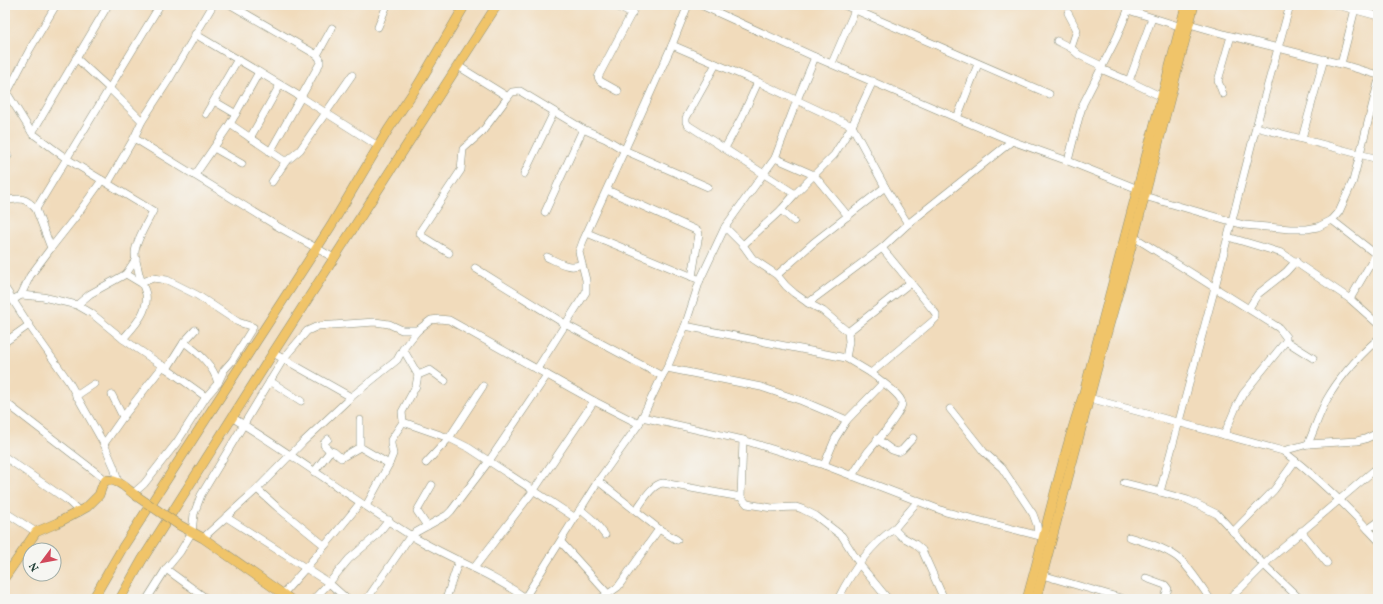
<svg xmlns="http://www.w3.org/2000/svg" width="1383" height="604" viewBox="0 0 1383 604" font-family="Vollkorn,serif">
<style>
.lines{fill:none;stroke-linecap:round;stroke-linejoin:round}
.minor-casing{stroke:#888c78;stroke-width:8}
.major-casing{stroke:#888c78;stroke-width:10}
.minor{stroke:#fff;stroke-width:7}
.major{stroke:#f0c469;stroke-width:9}
.major-bridge-casing{stroke:#888c78;stroke-width:10;stroke-linecap:butt}
.major-bridge{stroke:#f0c469;stroke-width:9}
</style>
<rect width="100%" height="100%" fill="#f6f6f2"/>
<filter id="ink" filterUnits="userSpaceOnUse"><feTurbulence type="fractalNoise" baseFrequency=".025" numOctaves="2"/><feDisplacementMap in="SourceGraphic" scale="8" xChannelSelector="R" yChannelSelector="G"/><feConvolveMatrix kernelMatrix="1 2 1 2 8 2 1 2 1" color-interpolation-filters="sRGB"/></filter>
<filter id="wash" filterUnits="userSpaceOnUse"><feTurbulence type="fractalNoise" baseFrequency=".012" numOctaves="4" result="noise"/><feDisplacementMap in="SourceGraphic" scale="16" xChannelSelector="R" yChannelSelector="G"/><feGaussianBlur stdDeviation="0.9" result="paint"/><feColorMatrix in="noise" values="0 0 0 0 0 0 0 0 0 0 0 0 0 0 0 0 0 1.4 0 .05"/><feComposite in="paint" operator="in"/></filter>
<g filter="url(#wash)">
<rect width="100%" height="100%" fill="#f1dbbb"/>
</g>
<g filter="url(#ink)">
<g class="lines">
<!-- minor casing -->
<g class="minor-casing">
<g id="minor">
<path d="M 108,5 L 32,133 L 67,159 L 153,211 C 148,221 135,242 135,253 C 135,260 138,267 139,274 C 141,281 144,287 146,294 C 149,312 133,327 123,339"/>
<path d="M 614,5 L 632,14"/>
<path d="M 701,5 L 815,57 L 957,118 L 1012,141 L 1068,161 L 1138,189"/>
<path d="M 844,5 L 1049,94"/>
<path d="M 1337,5 L 1378,16"/>
<path d="M 1128,10 L 1185,28"/>
<path d="M 1068,13 L 1077,30 L 1071,48"/>
<path d="M 1152,18 L 1129,81 L 1162,97"/>
<path d="M 1186,23 L 1231,36 L 1341,64 L 1378,75"/>
<path d="M 378,27 L 387,5"/>
<path d="M 195,34 L 301,97 L 320,63 L 320,59 L 317,55 L 231,5"/>
<path d="M 1057,41 L 1071,48 L 1079,55 L 1102,66"/>
<path d="M 672,45 L 758,82 L 852,126 L 885,187 L 908,224 L 1012,141"/>
<path d="M 317,55 L 332,28"/>
<path d="M 815,57 L 797,100 L 775,158 L 725,227 L 743,245 L 753,259 L 777,275 L 786,286 L 794,293 L 808,303 L 823,311 L 848,332"/>
<path d="M 76,58 L 110,89 L 142,121"/>
<path d="M 832,63 L 855,10"/>
<path d="M 716,64 L 686,118 L 686,122 L 688,125 L 795,194"/>
<path d="M 1341,64 L 1356,5"/>
<path d="M 458,66 L 508,97 L 512,92 L 520,91 L 583,129 L 606,139 L 624,150 L 708,187"/>
<path d="M 1101,69 L 1129,81"/>
<path d="M 618,91 L 600,81 L 598,77 L 636,5"/>
<path d="M 1223,94 L 1218,81 L 1231,36"/>
<path d="M 214,101 L 236,114"/>
<path d="M 206,114 L 238,59"/>
<path d="M 957,118 L 978,64"/>
<path d="M 230,124 L 283,160 L 288,160 L 300,150 L 352,75"/>
<path d="M 1256,127 L 1378,159"/>
<path d="M 32,133 L 7,93 L 30,49 L 56,5"/>
<path d="M 134,138 L 277,226 L 334,258"/>
<path d="M 250,138 L 280,85"/>
<path d="M 1302,138 L 1324,59"/>
<path d="M 214,148 L 242,164"/>
<path d="M 725,148 L 742,117 L 758,82"/>
<path d="M 270,152 L 301,97 L 378,146"/>
<path d="M 775,158 L 814,175 L 848,216"/>
<path d="M 5,159 L 8,156"/>
<path d="M 1068,161 L 1079,117 L 1083,104 L 1117,37 L 1128,10 L 1129,5"/>
<path d="M 524,174 L 554,112"/>
<path d="M 195,175 L 230,124 L 259,72"/>
<path d="M 272,182 L 286,161"/>
<path d="M 108,183 L 134,138 L 142,121 L 170,78 L 213,5"/>
<path d="M 607,190 L 698,231 L 699,234 L 692,277"/>
<path d="M 1144,196 L 1244,225 L 1290,229 L 1307,229 L 1318,227 L 1332,220 L 1339,212 L 1353,181 L 1378,83"/>
<path d="M 5,201 C 20,197 26,198 36,209"/>
<path d="M 781,210 L 794,221"/>
<path d="M 545,212 L 583,129"/>
<path d="M 1332,220 L 1378,256"/>
<path d="M 587,233 L 700,280"/>
<path d="M 1134,237 L 1279,328 L 1286,337 L 1286,341 L 1243,394 L 1236,407 L 1224,435"/>
<path d="M 1228,237 L 1282,253 L 1350,299 L 1378,324"/>
<path d="M 743,245 L 781,210 L 795,194 L 834,155 L 852,126 L 873,81"/>
<path d="M 51,248 L 77,215 L 102,180"/>
<path d="M 449,253 L 423,237 L 420,234 L 421,230 L 461,170 L 463,149 L 482,132 L 508,97"/>
<path d="M 547,257 C 558,262 570,270 581,264"/>
<path d="M 475,268 L 565,324 L 662,376"/>
<path d="M 126,274 L 141,283 L 153,278 L 167,280 L 197,295 L 238,322 L 253,327 L 232,361 L 224,370 L 218,383 L 206,397 L 177,442 L 144,484 L 136,491 L 131,492"/>
<path d="M 777,275 L 813,243 L 885,187"/>
<path d="M 5,288 L 29,325 L 69,382 L 104,444 L 114,467 L 118,482"/>
<path d="M 21,295 L 43,297 L 77,305 L 91,313 L 123,339 L 167,369 L 206,397"/>
<path d="M 1350,299 L 1378,251"/>
<path d="M 13,300 L 21,295 L 30,276 L 51,248 L 36,209 L 160,5"/>
<path d="M 808,303 L 882,248 L 908,224"/>
<path d="M 77,305 L 90,294 L 126,274 L 136,259"/>
<path d="M 1249,308 L 1258,294 L 1286,272 L 1296,261"/>
<path d="M 685,326 L 700,280 L 725,227"/>
<path d="M 1286,341 L 1313,358"/>
<path d="M 5,342 L 29,325"/>
<path d="M 184,342 C 199,353 213,365 218,383"/>
<path d="M 403,349 L 418,375 L 416,386 L 402,412 L 403,422 L 449,438 L 469,448 L 574,517"/>
<path d="M 273,353 L 351,397"/>
<path d="M 846,358 L 849,342 L 848,332 L 910,283"/>
<path d="M 667,368 L 761,387 L 802,401 L 847,420 L 835,439 L 824,465"/>
<path d="M 167,369 L 184,342 L 195,330"/>
<path d="M 537,369 L 586,292 L 586,280 L 579,252 L 583,241 L 641,114 L 672,45 L 688,5"/>
<path d="M 418,375 L 430,370 L 445,381"/>
<path d="M 270,381 L 301,401"/>
<path d="M 112,395 L 123,417"/>
<path d="M 76,396 L 94,384"/>
<path d="M 1089,398 L 1283,451 L 1308,444 L 1357,441 L 1365,439 L 1378,433"/>
<path d="M 5,402 L 106,480"/>
<path d="M 950,409 L 984,452 L 1002,468 L 1033,514 L 1037,525 L 1038,535"/>
<path d="M 642,417 L 743,440 L 824,465 L 946,512 L 1048,538"/>
<path d="M 233,418 C 293,455 350,497 410,535 C 448,558 491,573 527,599"/>
<path d="M 360,420 L 360,447"/>
<path d="M 847,420 L 883,383"/>
<path d="M 328,439 L 324,443 L 324,445 L 330,451 L 334,452 L 341,458 L 360,447"/>
<path d="M 877,439 L 892,450 L 898,452 L 902,450 L 913,438"/>
<path d="M 104,444 L 123,417 L 163,366"/>
<path d="M 1308,444 C 1314,430 1319,415 1326,401 C 1339,377 1358,357 1378,339"/>
<path d="M 360,447 L 389,464"/>
<path d="M 1283,451 C 1317,477 1349,508 1378,540"/>
<path d="M 5,457 L 67,500 L 80,512"/>
<path d="M 426,463 L 449,438 L 483,386"/>
<path d="M 314,472 L 330,451"/>
<path d="M 852,476 C 857,468 862,460 867,453 C 874,444 903,412 902,403 C 901,394 878,379 871,373"/>
<path d="M 1124,483 L 1160,492 L 1188,500 L 1217,514 L 1264,565 L 1300,599"/>
<path d="M 257,489 L 277,507 L 324,545"/>
<path d="M 1160,492 L 1215,287 L 1256,127 L 1290,5"/>
<path d="M 741,497 L 747,504 L 772,508 L 796,507 L 802,509 L 816,516 L 842,536 L 860,565 L 888,599"/>
<path d="M 917,502 L 894,529 L 901,536 L 915,544 L 922,550 L 944,599"/>
<path d="M 366,506 L 389,464 L 393,454 L 391,444 L 391,440 L 403,422"/>
<path d="M 580,509 L 594,521 L 605,535"/>
<path d="M 636,510 C 643,501 652,484 663,483 L 741,497 L 743,440"/>
<path d="M 5,512 L 36,532"/>
<path d="M 226,517 L 329,583 L 347,599"/>
<path d="M 427,526 L 417,511 L 432,485"/>
<path d="M 659,529 L 677,540"/>
<path d="M 1368,529 L 1378,522"/>
<path d="M 1301,531 L 1327,563"/>
<path d="M 1233,532 L 1274,490 L 1295,461"/>
<path d="M 1129,537 C 1145,542 1163,547 1177,557 C 1190,567 1201,586 1210,599"/>
<path d="M 203,538 L 257,489 L 303,442 L 351,397 L 397,360 L 403,349 L 418,330 L 431,320 L 439,319 L 449,320 L 594,401 L 639,424"/>
<path d="M 561,542 L 608,594 L 618,587 L 659,529 L 598,481"/>
<path d="M 474,568 L 534,490 L 594,401"/>
<path d="M 166,569 L 207,599"/>
<path d="M 1042,575 L 1124,599"/>
<path d="M 1146,578 L 1165,585 L 1168,589 L 1164,599"/>
<path d="M 283,594 C 309,564 336,534 360,503"/>
<path d="M 147,599 L 166,569 L 180,552 L 192,532 L 194,514 L 201,495 L 284,358 L 307,331 L 318,326 L 375,322 L 389,324 L 402,330 L 418,330"/>
<path d="M 314,599 L 329,583 L 349,559 L 376,536 L 389,520"/>
<path d="M 367,599 L 411,535 L 447,515 L 451,511 L 489,461 L 547,375"/>
<path d="M 446,599 L 459,560"/>
<path d="M 524,599 L 598,481 L 639,424 L 662,376 L 667,368 L 685,326 L 846,358 L 871,373 L 933,321 L 936,318 L 936,314 L 933,310 L 882,248"/>
<path d="M 600,599 L 608,594"/>
<path d="M 838,599 C 851,573 870,545 894,529"/>
<path d="M 1228,599 L 1241,588 L 1272,557 L 1378,467"/>
</g>
</g>
<!-- major casing -->
<g class="major-casing">
<g id="major">
<path d="M 179,525 L 203,538 L 290,599"/>
<path d="M 5,577 L 36,532 L 57,523 L 87,507 L 99,495 L 103,484 L 106,480 C 118,479 126,488 135,495"/>
<path d="M 93,599 L 123,547 L 331,226 L 388,130 L 418,85 L 465,5"/>
<path d="M 120,599 L 142,560 L 273,353 L 497,5"/>
<path d="M 1027,599 C 1046,532 1060,463 1083,396 L 1186,5"/>
<path d="M 1036,599 L 1100,357 L 1134,237 L 1194,5"/>
</g>
</g>
<!-- minor -->
<use href="#minor" class="minor"/>
<!-- major -->
<use href="#major" class="major"/>
<!-- major-bridge casing -->
<g class="major-bridge-casing">
<path id="major-bridge" d="M 135,495 L 179,525"/>
</g>
<!-- major-bridge -->
<use href="#major-bridge" class="major-bridge"/>
</g>
</g>
<!-- margin -->
<rect width="1383" height="604" fill="none" stroke="#f6f6f2" stroke-width="20"/>
<!-- north arrow -->
<g transform="translate(42 562) rotate(238)"><circle r="19" fill="#f6f6f2" stroke="#a0aca6"/>
<path d="M0-3L7 15L0 10L-7 15Z" fill="#d1495b"/>
<text y="-6" font-size="11" font-weight="bold" text-anchor="middle" fill="#1f3d34">N</text>
</g>
</svg>
